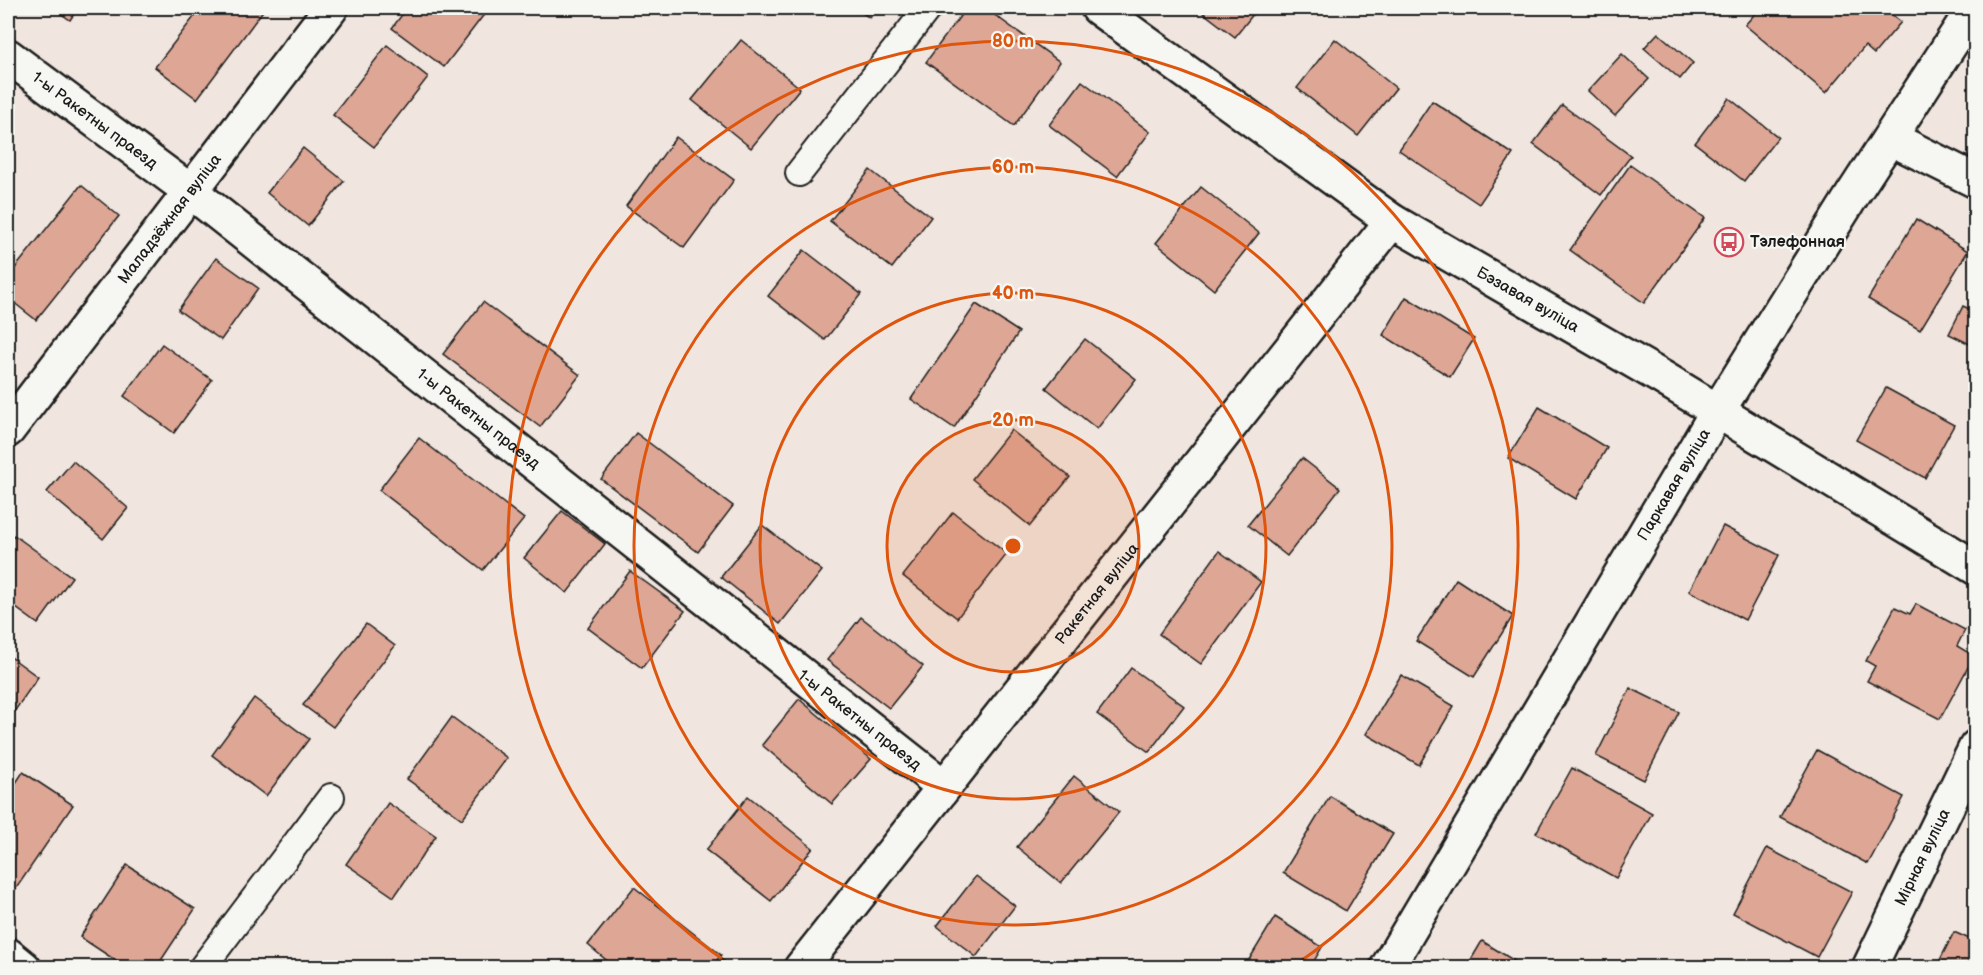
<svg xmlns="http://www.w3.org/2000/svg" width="1983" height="975" viewBox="0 0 1983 975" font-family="'Balsamiq Sans',sans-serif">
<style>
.building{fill:#dda695;stroke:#1c1c1c;stroke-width:1.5}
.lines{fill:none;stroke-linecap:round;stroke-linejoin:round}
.service-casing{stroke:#1c1c1c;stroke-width:30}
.minor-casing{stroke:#1c1c1c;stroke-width:38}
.tertiary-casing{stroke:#1c1c1c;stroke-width:38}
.service{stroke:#f6f6f2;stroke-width:26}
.minor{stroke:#f6f6f2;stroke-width:33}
.tertiary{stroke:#f6f6f2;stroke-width:33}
.ring{fill:none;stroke:#de560d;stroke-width:3}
.labels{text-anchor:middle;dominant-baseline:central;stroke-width:4.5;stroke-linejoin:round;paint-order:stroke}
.street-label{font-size:16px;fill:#1c1c1c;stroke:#f6f6f2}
.poi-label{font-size:16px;font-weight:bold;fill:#1c1c1c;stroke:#f6f6f2;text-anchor:start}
.centre{fill:#de560d;stroke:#f6f6f2;stroke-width:3}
.ring-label{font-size:18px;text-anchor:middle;font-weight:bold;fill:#de560d;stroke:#f6f6f2;stroke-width:4.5;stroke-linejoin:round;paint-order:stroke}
</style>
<rect width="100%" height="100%" fill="#f1e6df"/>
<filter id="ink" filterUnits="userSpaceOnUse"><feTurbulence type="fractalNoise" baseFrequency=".0167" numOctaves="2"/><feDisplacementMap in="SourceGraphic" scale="12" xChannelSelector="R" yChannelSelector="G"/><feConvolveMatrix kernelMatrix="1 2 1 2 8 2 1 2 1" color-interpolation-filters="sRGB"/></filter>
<g filter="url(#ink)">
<!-- building -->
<g class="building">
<path d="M 53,8 L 78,8 L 70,20 Z"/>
<path d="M 201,8 L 265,8 L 197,99 L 155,67 Z"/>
<path d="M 407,8 L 489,8 L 444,67 L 392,28 Z"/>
<path d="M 855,8 L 877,8 L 870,18 Z"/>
<path d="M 966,8 L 985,8 L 1060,62 L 1014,126 L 926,62 Z"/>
<path d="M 1197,8 L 1258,8 L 1235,37 Z"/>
<path d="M 1760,8 L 1884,8 L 1901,22 L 1874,54 L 1865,46 L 1826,93 L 1745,25 Z"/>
<path d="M 1658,33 L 1693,63 L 1680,79 L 1644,48 Z"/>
<path d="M 1335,39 L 1396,88 L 1358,136 L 1297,88 Z"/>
<path d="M 741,40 L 800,88 L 751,148 L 692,100 Z"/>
<path d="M 387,45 L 428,77 L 374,147 L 333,115 Z"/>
<path d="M 1622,54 L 1649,79 L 1615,116 L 1588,91 Z"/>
<path d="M 1082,81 L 1150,132 L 1117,176 L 1049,125 Z"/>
<path d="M 1729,98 L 1778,137 L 1744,181 L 1695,143 Z"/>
<path d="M 1432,101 L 1513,154 L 1479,204 L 1399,150 Z"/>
<path d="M 1562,105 L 1631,156 L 1601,195 L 1533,144 Z"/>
<path d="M 676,137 L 734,180 L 684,248 L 626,206 Z"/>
<path d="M 303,148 L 344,181 L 308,226 L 267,193 Z"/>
<path d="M 1630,165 L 1705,218 L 1644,303 L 1570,250 Z"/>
<path d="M 870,170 L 931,217 L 892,268 L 830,221 Z"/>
<path d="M 81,185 L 119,216 L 36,320 L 8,298 L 8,277 Z"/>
<path d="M 1201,187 L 1259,233 L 1214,290 L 1156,243 Z"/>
<path d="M 1916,219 L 1968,251 L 1920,330 L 1868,299 Z"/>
<path d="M 804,250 L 861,294 L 825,340 L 768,296 Z"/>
<path d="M 216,258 L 258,288 L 221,340 L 178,310 Z"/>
<path d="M 1406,297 L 1474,339 L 1450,377 L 1383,335 Z"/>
<path d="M 483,302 L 580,375 L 540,427 L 443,354 Z"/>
<path d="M 976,304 L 1019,332 L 954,428 L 911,399 Z"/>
<path d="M 1963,306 L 1976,312 L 1976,347 L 1949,334 Z"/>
<path d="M 1085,339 L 1136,379 L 1097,429 L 1046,388 Z"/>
<path d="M 162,344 L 212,380 L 174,433 L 124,396 Z"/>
<path d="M 1886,388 L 1954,425 L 1925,478 L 1856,440 Z"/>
<path d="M 1539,407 L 1607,448 L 1576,499 L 1508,458 Z"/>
<path d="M 1011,430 L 1070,477 L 1030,526 L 972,479 Z"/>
<path d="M 636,433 L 733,506 L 698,552 L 601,479 Z"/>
<path d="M 419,438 L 524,519 L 483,570 L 379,490 Z"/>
<path d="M 1302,458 L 1340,488 L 1287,556 L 1248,525 Z"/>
<path d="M 73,461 L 128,508 L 103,539 L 47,492 Z"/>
<path d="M 562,511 L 605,544 L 567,593 L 524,558 Z"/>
<path d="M 953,512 L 1007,554 L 957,618 L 903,576 Z"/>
<path d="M 762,525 L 822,571 L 780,624 L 721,577 Z"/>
<path d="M 1723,526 L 1779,555 L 1745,620 L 1689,591 Z"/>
<path d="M 14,535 L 72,577 L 38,624 L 8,602 L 8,544 Z"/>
<path d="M 1219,551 L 1261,582 L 1201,664 L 1159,634 Z"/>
<path d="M 630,571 L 685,611 L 642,668 L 588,628 Z"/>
<path d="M 1456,579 L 1513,616 L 1474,677 L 1416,641 Z"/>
<path d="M 1916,604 L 1965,630 L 1957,646 L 1974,656 L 1940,719 L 1867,681 L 1875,666 L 1866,661 L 1895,607 L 1910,614 Z"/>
<path d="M 861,617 L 923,666 L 889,708 L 827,660 Z"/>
<path d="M 366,624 L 395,646 L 333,727 L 303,705 Z"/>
<path d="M 8,655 L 38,677 L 14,712 L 8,707 Z"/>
<path d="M 1131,668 L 1184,706 L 1149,752 L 1097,714 Z"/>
<path d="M 1401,675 L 1454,706 L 1419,765 L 1366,734 Z"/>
<path d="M 1630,688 L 1679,712 L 1644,780 L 1596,756 Z"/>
<path d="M 254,698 L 309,739 L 266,796 L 212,755 Z"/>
<path d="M 799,699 L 871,759 L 832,804 L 762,745 Z"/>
<path d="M 452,717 L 507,758 L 462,819 L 407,779 Z"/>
<path d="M 1817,750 L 1904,797 L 1868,864 L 1780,817 Z"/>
<path d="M 1572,768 L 1652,813 L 1616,878 L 1536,833 Z"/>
<path d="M 23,772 L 73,805 L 13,893 L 8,889 L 8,795 Z"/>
<path d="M 1074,776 L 1119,812 L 1061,883 L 1017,847 Z"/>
<path d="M 748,796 L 813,848 L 771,901 L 706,850 Z"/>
<path d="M 1330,796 L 1393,834 L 1346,911 L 1283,873 Z"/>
<path d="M 388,803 L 436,836 L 394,897 L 346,864 Z"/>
<path d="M 1767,848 L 1852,892 L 1817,957 L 1733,913 Z"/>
<path d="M 127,865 L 195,909 L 156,968 L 127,968 L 80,937 Z"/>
<path d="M 976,876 L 1015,906 L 976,957 L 937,926 Z"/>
<path d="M 634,887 L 721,955 L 711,968 L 616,968 L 588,945 Z"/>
<path d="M 1275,917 L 1322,947 L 1310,968 L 1244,968 Z"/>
<path d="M 1954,932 L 1976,942 L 1976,968 L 1936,968 Z"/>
<path d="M 1482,941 L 1526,968 L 1466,968 Z"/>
<path d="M 390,960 L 399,968 L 385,968 Z"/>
</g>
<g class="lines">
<!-- service casing -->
<g class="service-casing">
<g id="service">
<path d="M 799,173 L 928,8"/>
<path d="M 202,968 L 331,797"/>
</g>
</g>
<!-- minor casing -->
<g class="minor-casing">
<g id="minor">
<path id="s1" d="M 1098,8 L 1392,221 L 1663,378 L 1976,568"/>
<path id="s2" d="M 8,56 L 190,191 L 943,786"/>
<path d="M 1890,138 L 1976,181"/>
<path id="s3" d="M 8,430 L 331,8"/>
<path d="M 8,955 L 24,968"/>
<path id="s4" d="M 801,968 L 1392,221"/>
<path id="s5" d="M 1869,968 L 1976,747"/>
</g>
</g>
<!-- tertiary casing -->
<g class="tertiary-casing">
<g id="tertiary">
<path id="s6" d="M 1387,968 L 1717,412 L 1853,194 L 1974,8"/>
</g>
</g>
<!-- service -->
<use href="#service" class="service"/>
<!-- minor -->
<use href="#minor" class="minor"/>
<!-- tertiary -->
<use href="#tertiary" class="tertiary"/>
</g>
</g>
<!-- distance rings -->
<circle cx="1013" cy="546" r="126" fill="#de560d" fill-opacity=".12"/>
<g class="ring">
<circle cx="1013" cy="546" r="126"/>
<circle cx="1013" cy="546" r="253"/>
<circle cx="1013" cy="546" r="379"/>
<path d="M734 967A505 505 0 1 1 1292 967"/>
</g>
<!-- icons -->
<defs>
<g id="bus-ring" transform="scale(1.5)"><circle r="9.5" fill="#f6f6f2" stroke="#d1495b" stroke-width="1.5"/><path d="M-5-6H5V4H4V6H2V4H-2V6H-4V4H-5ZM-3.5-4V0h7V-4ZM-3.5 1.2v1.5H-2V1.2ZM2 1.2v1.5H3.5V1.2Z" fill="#d1495b"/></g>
</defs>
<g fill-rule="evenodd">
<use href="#bus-ring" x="1729" y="242"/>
</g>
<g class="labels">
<!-- street labels -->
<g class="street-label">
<text stroke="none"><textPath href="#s2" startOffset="108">1-ы Ракетны праезд</textPath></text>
<text stroke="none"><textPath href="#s3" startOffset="266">Маладзёжная вуліца</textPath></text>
<text stroke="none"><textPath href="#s1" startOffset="520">Бэзавая вуліца</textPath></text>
<text stroke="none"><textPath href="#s2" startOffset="594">1-ы Ракетны праезд</textPath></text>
<text stroke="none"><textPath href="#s6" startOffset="562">Паркавая вуліца</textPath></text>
<text stroke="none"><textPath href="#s4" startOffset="477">Ракетная вуліца</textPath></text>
<text stroke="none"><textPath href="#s2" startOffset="1080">1-ы Ракетны праезд</textPath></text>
<text stroke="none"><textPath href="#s5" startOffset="123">Мірная вуліца</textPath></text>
</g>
<!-- poi labels -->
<g class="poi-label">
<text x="1750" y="242">Тэлефонная</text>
</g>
</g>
<circle cx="1013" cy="546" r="9" class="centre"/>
<g class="ring-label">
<text x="1013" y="47">80 m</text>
<text x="1013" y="173">60 m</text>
<text x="1013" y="299">40 m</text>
<text x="1013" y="426">20 m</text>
</g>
<!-- margin -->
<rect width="1983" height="975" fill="none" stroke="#f6f6f2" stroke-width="30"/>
<rect x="15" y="15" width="1953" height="945" fill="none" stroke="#1c1c1c" stroke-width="2" filter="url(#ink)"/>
</svg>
